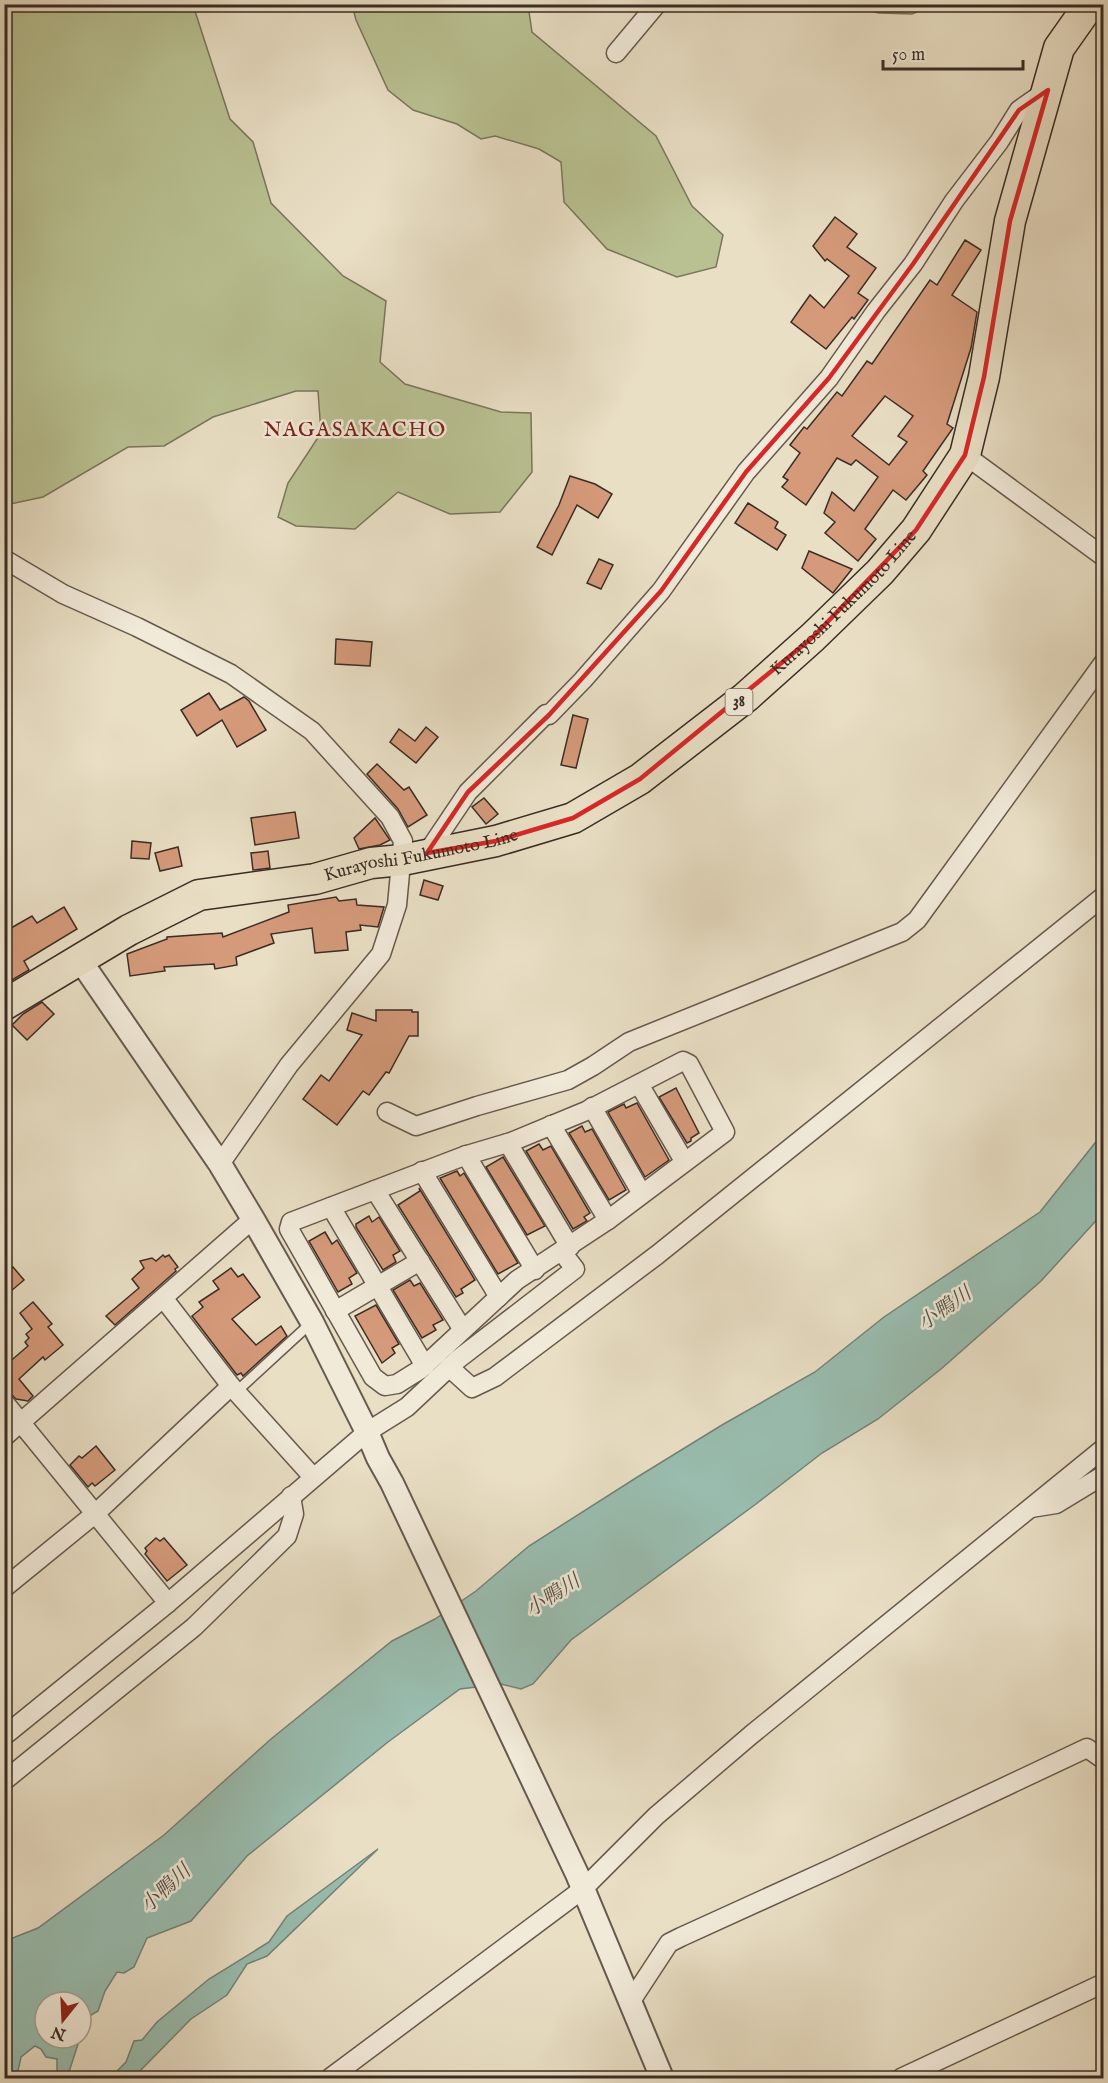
<svg xmlns="http://www.w3.org/2000/svg" width="1108" height="2083" viewBox="0 0 1108 2083" font-family="'IM FELL English','Noto Serif JP',serif">
<style>
.green{fill:#b9c192;stroke:#7a765c;stroke-width:1.5}
.water{fill:#99bdaf;stroke:#738378;stroke-width:1.5}
.building{fill:#d59a7a;stroke:#3b2c25;stroke-width:1.5;fill-rule:evenodd}
.lines{fill:none;stroke-linecap:round;stroke-linejoin:round}
.service-casing{stroke:#66594d;stroke-width:12}
.minor-casing{stroke:#66594d;stroke-width:21}
.tertiary-casing{stroke:#66594d;stroke-width:26}
.primary-casing{stroke:#3b2c25;stroke-width:33}
.service{stroke:#f1ead9;stroke-width:9}
.minor{stroke:#f1ead9;stroke-width:18}
.tertiary{stroke:#f1ead9;stroke-width:22}
.primary{stroke:#e9dfc5;stroke-width:30}
.marked{fill:none;stroke:#d62828;stroke-width:4.5;stroke-linejoin:round}
.labels{text-anchor:middle;dominant-baseline:central;stroke-width:5;stroke-linejoin:round;paint-order:stroke}
.shield{fill:#f1ead9;stroke:#72655b;stroke-width:1.5}
.shield-label{font-size:16px;font-weight:bold;fill:#3b2c25}
.street-label{font-size:18px;fill:#3b2c25;stroke:#f1ead9}
.water-label{font-size:20px;font-style:italic;fill:#525048;stroke:#f1ead9}
.quarter-label{font-size:21px;letter-spacing:1.5px;fill:#7a1f14;stroke:#f1ead9}
</style>
<rect width="100%" height="100%" fill="#e9dfc5"/>
<filter id="stains"><feTurbulence type="fractalNoise" baseFrequency=".00333" numOctaves="4"/><feColorMatrix values="0 0 0 0 .2 0 0 0 0 .09 0 0 0 0 .02 0 0 0 .5 -.17"/></filter>
<radialGradient id="worn" r=".72"><stop offset=".6" stop-color="#630" stop-opacity="0"/><stop offset="1" stop-color="#630" stop-opacity=".3"/></radialGradient>
<!-- green -->
<g class="green">
<path d="M 4,5 L 193,5 L 230,119 L 253,142 L 271,203 L 343,276 L 386,301 L 380,362 L 405,384 L 501,412 L 531,413 L 532,472 L 500,512 L 450,514 L 398,492 L 355,529 L 296,526 L 278,517 L 288,483 L 321,433 L 318,391 L 296,391 L 213,417 L 164,446 L 128,447 L 43,497 L 6,505 L 5,503 Z"/>
<path d="M 352,5 L 528,5 L 532,32 L 656,136 L 692,206 L 723,235 L 716,267 L 677,277 L 607,249 L 564,202 L 561,162 L 539,149 L 495,136 L 481,139 L 457,124 L 413,110 L 388,90 L 356,20 Z"/>
<path d="M 844,5 L 934,5 L 912,14 L 879,13 Z"/>
</g>
<!-- water -->
<g class="water">
<path d="M 1103,1133 L 1103,1213 L 1041,1281 L 941,1369 L 878,1419 L 822,1453 L 756,1504 L 571,1640 L 533,1684 L 521,1689 L 501,1684 L 460,1689 L 388,1742 L 247,1856 L 191,1921 L 147,1938 L 134,1967 L 124,1973 L 117,1972 L 105,1991 L 98,2011 L 86,2018 L 81,2034 L 81,2002 L 45,2002 L 45,2038 L 80,2038 L 67,2078 L 57,2078 L 57,2059 L 46,2057 L 41,2049 L 35,2046 L 21,2057 L 18,2071 L 5,2077 L 5,1941 L 38,1928 L 164,1835 L 271,1739 L 392,1641 L 435,1619 L 476,1591 L 529,1546 L 639,1476 L 722,1425 L 815,1372 L 884,1317 L 1040,1212 Z"/>
<path d="M 378,1849 L 267,1956 L 247,1964 L 227,1995 L 191,2019 L 133,2078 L 110,2078 L 126,2062 L 134,2041 L 142,2040 L 157,2022 L 209,1979 L 269,1942 L 287,1916 Z"/>
</g>
<!-- building -->
<g class="building">
<path d="M 835,217 L 857,234 L 847,247 L 876,268 L 858,293 L 868,300 L 854,319 L 852,317 L 826,349 L 791,322 L 810,295 L 824,308 L 849,276 L 827,259 L 825,261 L 813,246 Z"/>
<path d="M 965,240 L 981,250 L 952,295 L 977,312 L 971,348 L 947,424 L 953,428 L 923,471 L 927,475 L 906,500 L 893,490 L 865,529 L 876,539 L 858,561 L 825,533 L 835,522 L 824,513 L 832,492 L 854,511 L 878,477 L 856,460 L 851,465 L 837,458 L 806,505 L 782,487 L 788,480 L 783,477 L 800,453 L 790,445 L 804,427 L 807,429 L 837,392 L 842,396 L 867,361 L 872,364 L 930,280 L 937,285 ZM 885,396 L 913,416 L 898,436 L 907,442 L 889,465 L 852,436 Z"/>
<path d="M 570,476 L 595,484 L 612,494 L 598,518 L 577,505 L 552,555 L 537,547 L 559,505 Z"/>
<path d="M 748,503 L 778,522 L 775,528 L 786,535 L 777,550 L 735,523 Z"/>
<path d="M 809,551 L 852,569 L 833,593 L 802,568 Z"/>
<path d="M 599,559 L 613,565 L 601,589 L 587,583 Z"/>
<path d="M 336,639 L 372,642 L 370,666 L 335,664 Z"/>
<path d="M 209,693 L 220,710 L 244,697 L 249,701 L 266,730 L 237,747 L 222,720 L 197,736 L 181,710 Z"/>
<path d="M 573,715 L 588,719 L 576,768 L 561,765 Z"/>
<path d="M 426,727 L 438,737 L 416,763 L 390,742 L 399,729 L 415,741 Z"/>
<path d="M 377,764 L 404,790 L 409,787 L 427,815 L 408,827 L 398,809 L 367,774 Z"/>
<path d="M 484,798 L 498,814 L 486,824 L 472,807 Z"/>
<path d="M 295,812 L 299,838 L 255,845 L 251,818 Z"/>
<path d="M 375,818 L 390,840 L 380,845 L 359,849 L 354,838 Z"/>
<path d="M 132,841 L 151,843 L 149,859 L 131,858 Z"/>
<path d="M 178,847 L 182,866 L 160,871 L 155,853 Z"/>
<path d="M 268,851 L 270,868 L 253,870 L 251,853 Z"/>
<path d="M 424,880 L 443,886 L 438,900 L 420,895 Z"/>
<path d="M 336,897 L 339,901 L 356,899 L 357,905 L 384,907 L 378,927 L 360,925 L 361,930 L 346,932 L 348,950 L 315,953 L 312,928 L 271,934 L 274,943 L 236,957 L 237,965 L 215,969 L 214,964 L 164,967 L 165,971 L 130,976 L 127,954 L 167,939 L 167,937 L 222,933 L 223,937 L 289,912 L 288,905 Z"/>
<path d="M 64,907 L 77,929 L 24,961 L 29,970 L 7,983 L 4,978 L 4,932 L 32,916 L 37,923 Z"/>
<path d="M 42,1002 L 54,1014 L 27,1040 L 12,1025 L 23,1014 Z"/>
<path d="M 376,1010 L 412,1010 L 412,1012 L 418,1012 L 418,1036 L 409,1036 L 389,1073 L 386,1072 L 369,1095 L 363,1091 L 337,1125 L 303,1099 L 321,1075 L 329,1081 L 362,1035 L 347,1030 L 352,1013 L 376,1021 Z"/>
<path d="M 676,1088 L 699,1133 L 691,1138 L 691,1141 L 687,1143 L 659,1097 Z"/>
<path d="M 637,1103 L 669,1160 L 645,1177 L 608,1112 L 624,1104 L 626,1108 Z"/>
<path d="M 582,1126 L 585,1132 L 592,1129 L 626,1190 L 609,1200 L 569,1133 Z"/>
<path d="M 539,1144 L 543,1150 L 551,1146 L 590,1213 L 584,1217 L 587,1221 L 573,1229 L 526,1151 Z"/>
<path d="M 503,1157 L 545,1226 L 527,1235 L 486,1167 Z"/>
<path d="M 457,1171 L 460,1176 L 464,1173 L 518,1263 L 498,1274 L 440,1178 Z"/>
<path d="M 419,1188 L 475,1280 L 461,1289 L 463,1293 L 456,1297 L 398,1205 L 420,1191 Z"/>
<path d="M 369,1216 L 372,1222 L 379,1217 L 400,1251 L 393,1255 L 396,1262 L 383,1270 L 356,1227 L 356,1224 Z"/>
<path d="M 325,1232 L 332,1244 L 337,1240 L 357,1273 L 349,1278 L 352,1284 L 338,1292 L 309,1241 Z"/>
<path d="M 163,1255 L 165,1257 L 169,1255 L 178,1267 L 175,1269 L 176,1271 L 115,1325 L 106,1316 L 139,1288 L 132,1279 L 144,1268 L 140,1261 L 152,1258 L 156,1261 Z"/>
<path d="M 13,1267 L 24,1280 L 4,1297 L 4,1274 Z"/>
<path d="M 231,1268 L 238,1277 L 243,1274 L 260,1297 L 232,1319 L 256,1345 L 281,1326 L 287,1336 L 243,1376 L 241,1373 L 237,1375 L 192,1316 L 203,1307 L 199,1302 L 219,1289 L 213,1281 Z"/>
<path d="M 410,1280 L 414,1286 L 420,1283 L 443,1320 L 433,1325 L 436,1330 L 422,1338 L 393,1290 Z"/>
<path d="M 33,1302 L 52,1324 L 48,1327 L 63,1345 L 45,1360 L 43,1357 L 19,1379 L 33,1396 L 28,1401 L 16,1399 L 7,1390 L 4,1391 L 4,1360 L 7,1364 L 28,1346 L 25,1342 L 29,1338 L 26,1334 L 32,1329 L 20,1313 Z"/>
<path d="M 376,1305 L 399,1344 L 392,1348 L 395,1353 L 382,1363 L 355,1316 Z"/>
<path d="M 96,1446 L 115,1470 L 95,1486 L 92,1483 L 88,1487 L 70,1465 L 79,1456 L 82,1458 Z"/>
<path d="M 156,1538 L 160,1541 L 164,1538 L 187,1565 L 167,1581 L 145,1554 L 147,1551 L 145,1548 Z"/>
</g>
<g class="lines">
<!-- service casing -->
<g class="service-casing">
<path id="service" d="M 237,1391 L 311,1323"/>
</g>
<!-- minor casing -->
<g class="minor-casing">
<g id="minor">
<path d="M 616,53 L 657,4"/>
<path d="M 965,455 L 1104,557"/>
<path d="M 4,559 L 63,594 L 137,627 L 231,674 L 312,731 L 390,817 L 403,841 L 397,905 L 381,954 L 289,1065 L 220,1164"/>
<path d="M 427,853 L 468,792 L 546,714 L 549,715 L 583,680 L 661,591 L 746,472 L 829,378 L 876,311 L 913,264 L 954,201 L 999,142 L 1019,110 L 1046,91"/>
<path d="M 683,1061 L 689,1064 L 725,1132 L 608,1220 L 517,1280 L 421,1369 L 397,1384 L 385,1386 L 373,1377 L 289,1229 L 291,1222 L 464,1156 L 511,1142 L 586,1111 Z"/>
<path d="M 639,1084 L 684,1161"/>
<path d="M 592,1107 L 642,1194"/>
<path d="M 387,1112 L 416,1126 L 477,1106 L 568,1080 L 593,1066 L 629,1042 L 902,932 L 917,920 L 1104,662"/>
<path d="M 551,1125 L 608,1220"/>
<path d="M 508,1143 L 570,1247"/>
<path d="M 466,1155 L 535,1270"/>
<path d="M 422,1171 L 499,1297"/>
<path d="M 375,1190 L 463,1330"/>
<path d="M 331,1207 L 425,1366"/>
<path d="M 164,1299 L 231,1386 L 313,1477"/>
<path d="M 335,1311 L 420,1261"/>
<path d="M 449,1367 L 472,1388 L 495,1377 L 657,1255 L 1104,896"/>
<path d="M 4,1402 L 168,1603"/>
<path d="M 4,1437 L 253,1219"/>
<path d="M 1031,1508 L 1056,1504 L 1104,1475"/>
<path d="M 4,1588 L 96,1513 L 231,1386"/>
<path d="M 4,1736 L 168,1603 L 367,1432 L 407,1407 L 457,1360 L 575,1269 L 562,1252"/>
<path d="M 4,1781 L 194,1627 L 287,1536 L 294,1514 L 291,1496"/>
<path d="M 631,2001 L 669,1943 L 681,1937 L 837,1866 L 1087,1748 L 1104,1760"/>
<path d="M 330,2078 L 583,1889 L 656,1816 L 751,1735 L 1104,1448"/>
<path d="M 901,2078 L 1104,1983"/>
</g>
</g>
<!-- tertiary casing -->
<g class="tertiary-casing">
<path id="tertiary" d="M 80,960 L 220,1164 L 253,1219 L 312,1322 L 367,1432 L 378,1458 L 392,1483 L 577,1874 L 662,2078"/>
</g>
<!-- primary casing -->
<g class="primary-casing">
<g id="primary">
<path id="s1" d="M 4,1005 L 129,930 L 199,895 L 315,879 L 371,863 L 402,860 L 496,841 L 573,818 L 640,779 L 746,697 L 813,637 L 880,572 L 916,530 L 965,455 L 984,377 L 1010,221 L 1059,48 L 1090,4"/>
</g>
</g>
<!-- service -->
<use href="#service" class="service"/>
<!-- minor -->
<use href="#minor" class="minor"/>
<!-- tertiary -->
<use href="#tertiary" class="tertiary"/>
<!-- primary -->
<use href="#primary" class="primary"/>
</g>
<!-- marked area -->
<path class="marked" d="M 1048,90 L 1010,221 L 984,377 L 965,455 L 916,530 L 813,637 L 640,779 L 573,818 L 496,841 L 427,853 L 468,792 L 549,715 L 661,591 L 746,472 L 829,378 L 913,264 L 1019,110 Z"/>
<g class="labels">
<!-- shield labels -->
<rect class="shield" x="725.5" y="689" width="27" height="26" rx="4.5"/>
<g class="shield-label">
<text x="739" y="702">38</text>
</g>
<!-- street labels -->
<g class="street-label">
<text stroke="none"><textPath href="#s1" startOffset="954">Kurayoshi Fukumoto Line</textPath></text>
<text stroke="none"><textPath href="#s1" startOffset="450">Kurayoshi Fukumoto Line</textPath></text>
</g>
<!-- water labels -->
<g class="water-label">
<text transform="translate(945 1309) rotate(-35)">小鴨川</text>
<text transform="translate(553 1596) rotate(-33)">小鴨川</text>
<text transform="translate(166 1889) rotate(-43)">小鴨川</text>
</g>
<!-- quarter labels -->
<g class="quarter-label">
<text x="355" y="430">NAGASAKACHO</text>
</g>
</g>
<!-- margin -->
<rect width="1108" height="2083" fill="none" stroke="#e9dfc5" stroke-width="24"/>
<rect x="6" y="6" width="1096" height="2071" fill="none" stroke="#3b2c25" stroke-width="3"/>
<rect x="12" y="12" width="1084" height="2059" fill="none" stroke="#3b2c25" stroke-width="1.5"/>
<!-- north arrow -->
<g transform="translate(63 2020) rotate(198)"><circle r="28" fill="#f1ead9" stroke="#a89e91" stroke-width="1.5"/>
<path d="M0-4.5L10 22L0 15L-10 22Z" fill="#8f2418"/>
<text y="-9" font-size="16" font-weight="bold" text-anchor="middle" fill="#3b2c25">N</text>
</g>
<!-- scale -->
<path d="M883 60v9h140v-9" fill="none" stroke="#3b2c25" stroke-width="3"/>
<text x="892" y="60" font-size="18" fill="#3b2c25" stroke="#f1ead9" stroke-width="4.5" paint-order="stroke">50 m</text>
<rect width="100%" height="100%" filter="url(#stains)"/>
<rect width="100%" height="100%" fill="url(#worn)"/>
</svg>
